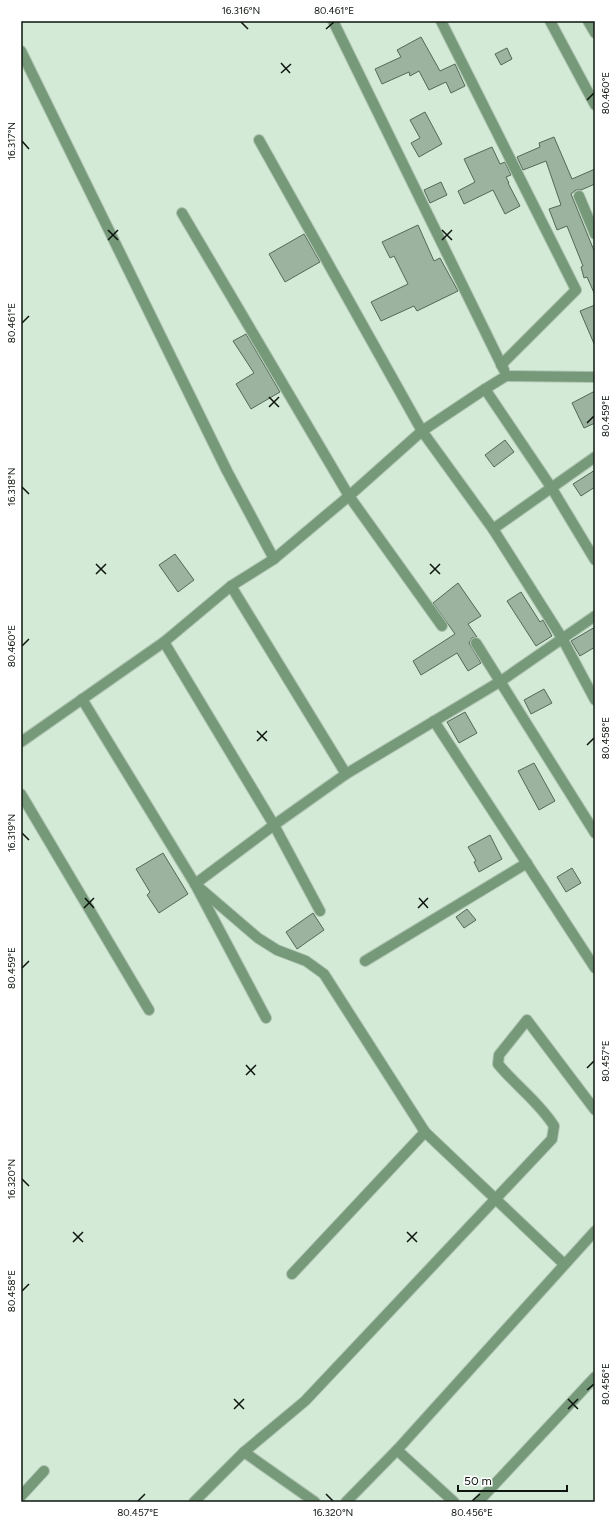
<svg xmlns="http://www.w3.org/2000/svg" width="616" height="1523" viewBox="0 0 616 1523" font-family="Figtree,sans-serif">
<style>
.building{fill:#9cb39f;stroke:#546956}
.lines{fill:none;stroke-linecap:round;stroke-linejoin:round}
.minor-casing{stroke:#afc4b2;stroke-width:12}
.minor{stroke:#759979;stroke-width:10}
.ticks{fill:none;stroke:#0d150e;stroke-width:1.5}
.neatline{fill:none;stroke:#0d150e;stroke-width:1.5}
.ticks-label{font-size:10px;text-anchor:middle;fill:#0d150e}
</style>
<rect width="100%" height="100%" fill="#d3ebd6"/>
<!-- building -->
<g class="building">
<path d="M 421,37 L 440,71 L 455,64 L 465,86 L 451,93 L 446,82 L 429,90 L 419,71 L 410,76 L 409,72 L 382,84 L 375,69 L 401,57 L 397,50 Z"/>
<path d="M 507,48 L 512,59 L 501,65 L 495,54 Z"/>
<path d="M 425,112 L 442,144 L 419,157 L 411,143 L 420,138 L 410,120 Z"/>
<path d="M 554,137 L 572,179 L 595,169 L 595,184 L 581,190 L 576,190 L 571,194 L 595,253 L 595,295 L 587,277 L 584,278 L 581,267 L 583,266 L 567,226 L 557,230 L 549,209 L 561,205 L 546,161 L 523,170 L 517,157 L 540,147 L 539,143 Z"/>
<path d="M 492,147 L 500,164 L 505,162 L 511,175 L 506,177 L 509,183 L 508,183 L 520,206 L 505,214 L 493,190 L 464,204 L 458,191 L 475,182 L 464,159 Z"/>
<path d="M 441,182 L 447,195 L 430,203 L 424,190 Z"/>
<path d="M 418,225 L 434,261 L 440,258 L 458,291 L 417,311 L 414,306 L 381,321 L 371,302 L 408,284 L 394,256 L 390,258 L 382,242 Z"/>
<path d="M 304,234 L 320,262 L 285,282 L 269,254 Z"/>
<path d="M 595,305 L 595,346 L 580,311 Z"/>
<path d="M 246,334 L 280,392 L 251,409 L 236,384 L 254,373 L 233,341 Z"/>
<path d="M 595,391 L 595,423 L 584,428 L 572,403 Z"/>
<path d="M 505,440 L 514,452 L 494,467 L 485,455 Z"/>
<path d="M 595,470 L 595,487 L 581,496 L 573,484 Z"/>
<path d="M 175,554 L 194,580 L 178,592 L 159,565 Z"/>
<path d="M 458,583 L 481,616 L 468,624 L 477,637 L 472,638 L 469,643 L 481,663 L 468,671 L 457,653 L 421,675 L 413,661 L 455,634 L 433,603 Z"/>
<path d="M 521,592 L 540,622 L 543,620 L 552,636 L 536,646 L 507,601 Z"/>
<path d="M 595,627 L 595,647 L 580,656 L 571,641 Z"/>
<path d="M 544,689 L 552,703 L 531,714 L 524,700 Z"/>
<path d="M 465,712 L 477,733 L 459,743 L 447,722 Z"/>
<path d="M 534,763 L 555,801 L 539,810 L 518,771 Z"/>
<path d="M 490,835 L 502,859 L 479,872 L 474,862 L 476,861 L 468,847 Z"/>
<path d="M 163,853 L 188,894 L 159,913 L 147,895 L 150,892 L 136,869 Z"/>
<path d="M 572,868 L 581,883 L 566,892 L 557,877 Z"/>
<path d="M 467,909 L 476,920 L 464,928 L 456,917 Z"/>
<path d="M 313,913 L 324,930 L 297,949 L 286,932 Z"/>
</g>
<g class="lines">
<!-- minor casing -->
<g class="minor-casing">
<g id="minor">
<path d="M 333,21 L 504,370"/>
<path d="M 441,21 L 576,290 L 501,365"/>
<path d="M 550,21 L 595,105"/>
<path d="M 588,21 L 595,33"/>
<path d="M 21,51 L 227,471 L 274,559"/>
<path d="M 259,140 L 422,431 L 493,529 L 562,638 L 595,700"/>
<path d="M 579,196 L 595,234"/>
<path d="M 182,213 L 349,496 L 442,626"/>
<path d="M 485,389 L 551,487 L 595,560"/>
<path d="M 493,529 L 595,457"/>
<path d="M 231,586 L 346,774"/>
<path d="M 164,642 L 274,825 L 320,911"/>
<path d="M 476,643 L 595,833"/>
<path d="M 82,699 L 195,884 L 266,1018"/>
<path d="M 434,721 L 595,968"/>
<path d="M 21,742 L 164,642 L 231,586 L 274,559 L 349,496 L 422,431 L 485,389 L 506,376 L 595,377"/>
<path d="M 21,794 L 149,1010"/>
<path d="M 195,884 L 258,938 L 277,950 L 306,961 L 324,974 L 425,1132 L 564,1264"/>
<path d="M 195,884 L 274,825 L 346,774 L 501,681 L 595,616"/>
<path d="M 365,961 L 527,863"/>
<path d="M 292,1274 L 425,1132"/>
<path d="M 244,1452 L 305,1401 L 552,1139 L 554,1126 C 539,1102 516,1086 498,1064 L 499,1055 L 527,1020 L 595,1110"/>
<path d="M 21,1496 L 44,1471"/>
<path d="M 194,1502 L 244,1452 L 315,1502"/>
<path d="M 346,1502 L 397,1450"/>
<path d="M 454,1502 L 397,1450 L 595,1231"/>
<path d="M 478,1502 L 595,1377"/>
</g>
</g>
<!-- minor -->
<use href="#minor" class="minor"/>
</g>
<!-- ticks -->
<path class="ticks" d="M 241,22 L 248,29M 326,29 L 334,22M 281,63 L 290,73M 281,73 L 291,64M 587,100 L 594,93M 22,141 L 29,149M 108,230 L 118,240M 442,230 L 452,240M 108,240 L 118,230M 442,240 L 452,230M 22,323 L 29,316M 269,397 L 279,407M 269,407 L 279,397M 587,423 L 594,416M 22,487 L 29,494M 96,564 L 106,574M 430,564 L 440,574M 96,574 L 106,564M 430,574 L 440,564M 22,646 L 29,639M 257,731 L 267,741M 257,741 L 267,731M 587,745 L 594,738M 22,833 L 29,840M 85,898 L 94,908M 419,898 L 428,908M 84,908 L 94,898M 418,908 L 428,898M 22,968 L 29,961M 246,1065 L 255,1075M 587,1068 L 594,1061M 246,1075 L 256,1065M 22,1179 L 29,1186M 73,1232 L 83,1242M 407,1232 L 417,1242M 73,1242 L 83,1232M 407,1242 L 417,1232M 22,1291 L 29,1284M 587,1390 L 594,1384M 234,1399 L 244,1409M 568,1399 L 578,1409M 234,1409 L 244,1399M 568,1409 L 578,1399M 326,1494 L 333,1501M 138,1501 L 145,1494M 472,1501 L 480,1494"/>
<!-- border -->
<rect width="616" height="1523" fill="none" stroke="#ffffff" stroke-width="44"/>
<!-- scale -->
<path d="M458 1485v6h109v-6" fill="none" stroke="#0d150e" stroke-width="2"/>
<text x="464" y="1485" font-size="12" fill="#0d150e" stroke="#ffffff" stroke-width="3" paint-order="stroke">50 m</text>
<rect x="22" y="22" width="572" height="1479" class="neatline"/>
<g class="ticks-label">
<text x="241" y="14">16.316°N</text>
<text x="334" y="14">80.461°E</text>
<text transform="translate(605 93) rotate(-90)" y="4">80.460°E</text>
<text transform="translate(11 141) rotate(-90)" y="4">16.317°N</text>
<text transform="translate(11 323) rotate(-90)" y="4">80.461°E</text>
<text transform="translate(605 416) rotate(-90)" y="4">80.459°E</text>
<text transform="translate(11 487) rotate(-90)" y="4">16.318°N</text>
<text transform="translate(11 646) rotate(-90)" y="4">80.460°E</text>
<text transform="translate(605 738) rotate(-90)" y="4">80.458°E</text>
<text transform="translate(11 833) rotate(-90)" y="4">16.319°N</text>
<text transform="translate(11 968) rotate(-90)" y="4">80.459°E</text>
<text transform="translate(605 1061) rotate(-90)" y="4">80.457°E</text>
<text transform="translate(11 1179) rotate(-90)" y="4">16.320°N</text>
<text transform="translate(11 1291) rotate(-90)" y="4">80.458°E</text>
<text transform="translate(605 1384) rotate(-90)" y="4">80.456°E</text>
<text x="138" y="1516">80.457°E</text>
<text x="333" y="1516">16.320°N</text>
<text x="472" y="1516">80.456°E</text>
</g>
</svg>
